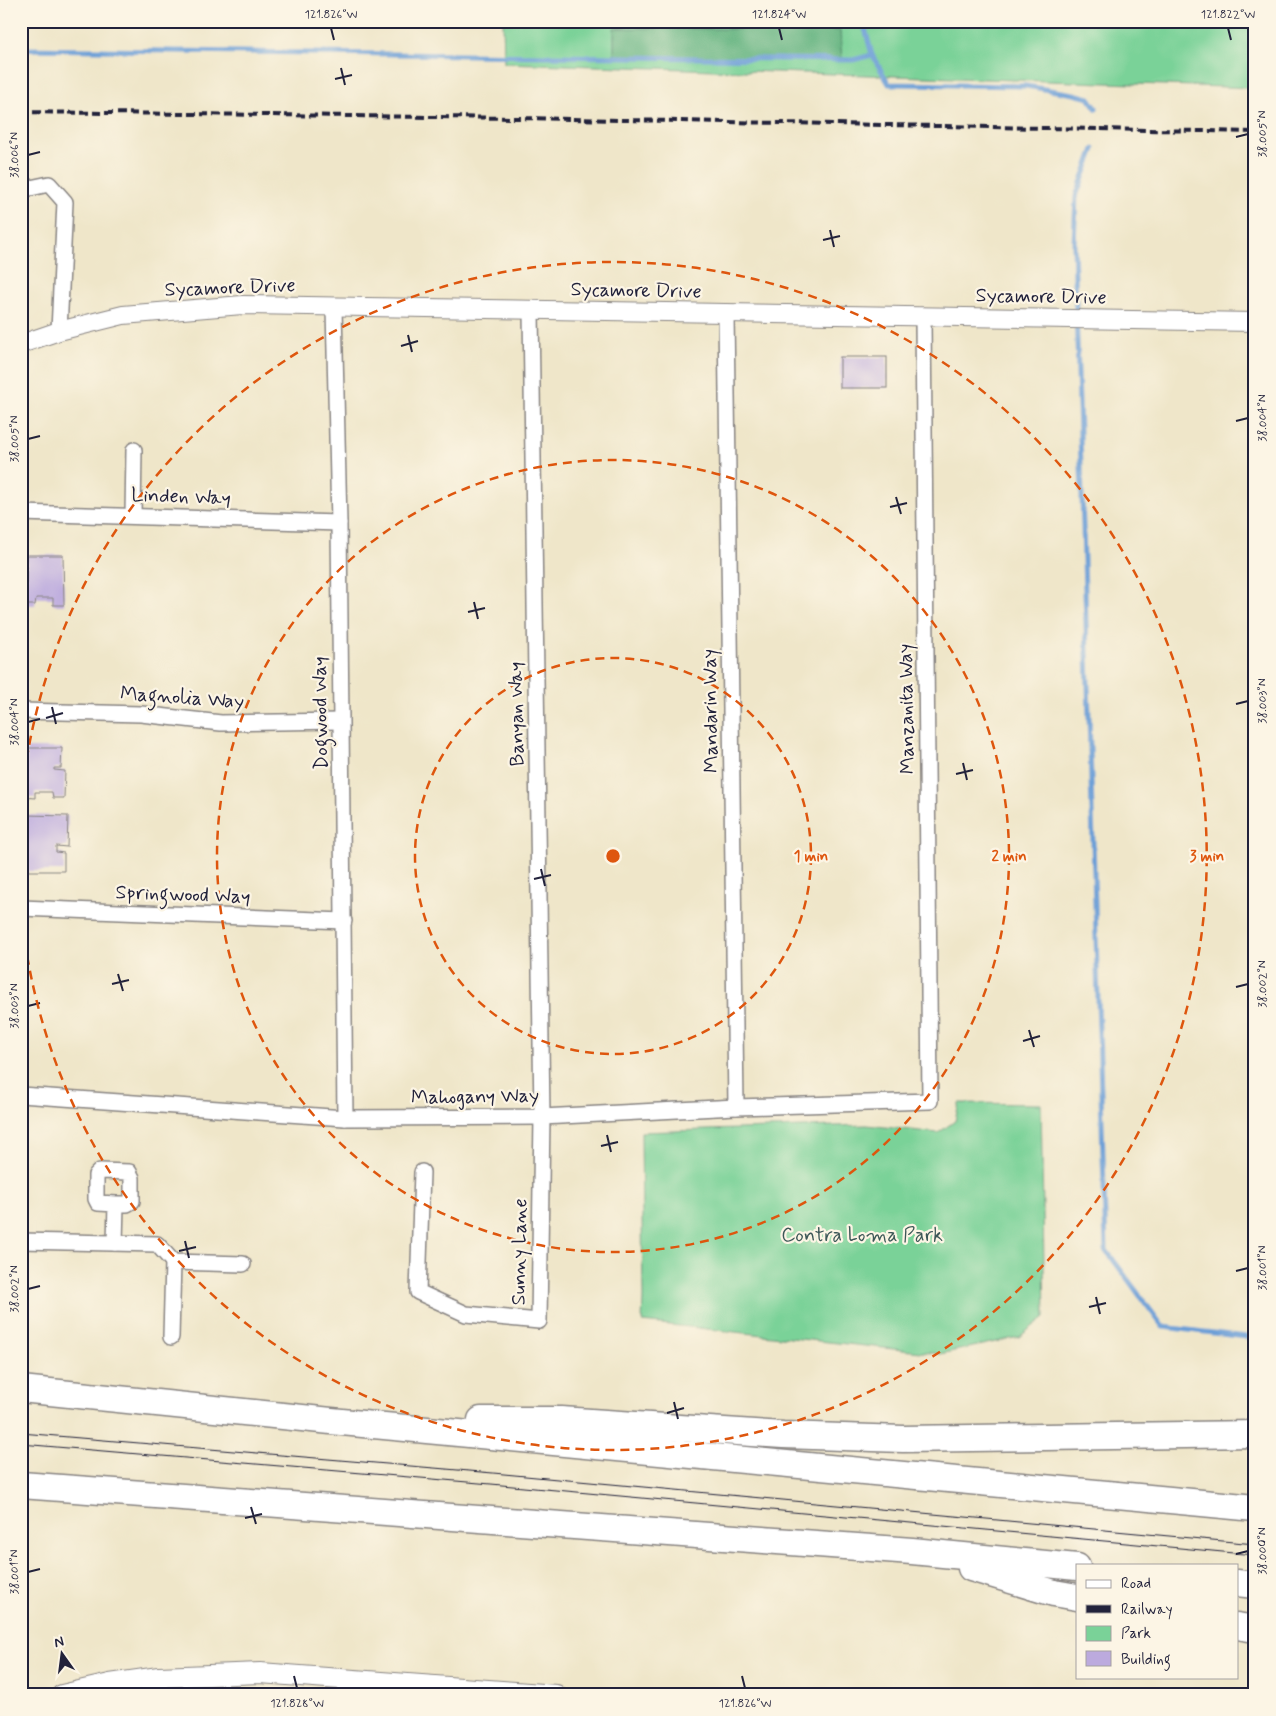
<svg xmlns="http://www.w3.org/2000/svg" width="1276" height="1716" viewBox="0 0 1276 1716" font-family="Mynerve,sans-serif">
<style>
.green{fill:#7ad298;stroke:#4e7a6a}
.forest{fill:#63b480;stroke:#426b5e}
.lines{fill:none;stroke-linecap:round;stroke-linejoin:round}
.stream{stroke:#6c9fd7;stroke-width:5}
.building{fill:#bcaade}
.minor-casing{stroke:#888482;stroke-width:18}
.tertiary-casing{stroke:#888482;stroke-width:20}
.secondary-casing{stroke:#888482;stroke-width:22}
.motorway-casing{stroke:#888482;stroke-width:29}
.minor{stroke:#fff;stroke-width:15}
.tertiary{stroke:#fff;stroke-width:18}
.secondary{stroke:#fff;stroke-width:20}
.motorway{stroke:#fff;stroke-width:26}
.tram{stroke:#22223b;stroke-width:1}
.rail{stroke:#22223b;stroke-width:4;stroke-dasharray:8 4;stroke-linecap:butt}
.ticks{fill:none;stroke:#22223b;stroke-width:2}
.ring{fill:none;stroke:#de560e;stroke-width:2.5;stroke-dasharray:9 6}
.labels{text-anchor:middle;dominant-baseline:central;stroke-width:4.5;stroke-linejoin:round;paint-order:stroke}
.street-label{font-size:20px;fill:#22223b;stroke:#fcf5e5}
.park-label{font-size:20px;fill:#3c5757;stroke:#fcf5e5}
.centre{fill:#de560e;stroke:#fcf5e5;stroke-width:2.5}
.ring-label{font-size:15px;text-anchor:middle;font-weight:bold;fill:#de560e;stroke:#fcf5e5;stroke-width:4.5;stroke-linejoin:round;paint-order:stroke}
.neatline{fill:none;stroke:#22223b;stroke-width:2}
.ticks-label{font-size:12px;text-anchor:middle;fill:#22223b}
</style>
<rect width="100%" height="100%" fill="#fcf5e5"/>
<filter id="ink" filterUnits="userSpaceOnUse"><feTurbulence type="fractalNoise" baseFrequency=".02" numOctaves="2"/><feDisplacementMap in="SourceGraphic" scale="10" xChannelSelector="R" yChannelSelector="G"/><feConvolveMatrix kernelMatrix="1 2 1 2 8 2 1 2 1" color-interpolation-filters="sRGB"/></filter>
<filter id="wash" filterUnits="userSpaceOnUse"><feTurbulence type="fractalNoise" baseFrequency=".0096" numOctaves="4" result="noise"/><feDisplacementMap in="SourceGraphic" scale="20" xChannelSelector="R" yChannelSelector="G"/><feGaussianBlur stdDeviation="1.12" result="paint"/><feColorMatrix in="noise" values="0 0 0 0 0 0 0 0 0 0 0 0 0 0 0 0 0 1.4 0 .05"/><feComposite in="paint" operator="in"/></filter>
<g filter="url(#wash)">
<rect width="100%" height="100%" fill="#efe6c9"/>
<!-- green -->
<g class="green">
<path d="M 503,21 L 1255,21 L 1255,88 L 504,63 Z"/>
<path d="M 959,1103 L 1041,1104 L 1045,1317 L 1019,1337 L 940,1354 L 642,1322 L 643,1297 L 641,1132 L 867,1125 L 938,1133 L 955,1121 Z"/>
</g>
<!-- forest -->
<path class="forest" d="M 614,28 L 840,30 L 842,61 L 614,58 Z"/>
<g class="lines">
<!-- stream -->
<g class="stream">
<path d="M 863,21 L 872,55 L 889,84 L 1026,86 L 1074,94 L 1089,98 L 1096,108"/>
<path d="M 21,49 L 853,60 L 872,55"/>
<path d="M 1094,149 L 1076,196 L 1074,245 L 1106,1250 L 1163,1327 L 1255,1338"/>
</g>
</g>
<g id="blocks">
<!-- building -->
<g class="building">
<rect x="840" y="357" width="47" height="31"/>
<path d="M 27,555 L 63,555 L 64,605 L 53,605 L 53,598 L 36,598 L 35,605 L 25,605 Z"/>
<path d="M 27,748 L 62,748 L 61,768 L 54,768 L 54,770 L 65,771 L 64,798 L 53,798 L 52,792 L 35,792 L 35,798 L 23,797 L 24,769 L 26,769 Z"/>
<path d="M 26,815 L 68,816 L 67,847 L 56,846 L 56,852 L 64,853 L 64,871 L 28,871 L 28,848 L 26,848 Z"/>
</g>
</g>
</g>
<g filter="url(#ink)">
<use href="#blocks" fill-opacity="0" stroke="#888482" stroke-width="1"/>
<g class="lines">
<!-- minor casing -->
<g class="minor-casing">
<g id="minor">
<path d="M 21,190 L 49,184 L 65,202 L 59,331"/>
<path d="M 334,308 L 339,523 L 345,1118"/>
<path d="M 726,314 L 736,1107"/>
<path d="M 21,513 L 339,523"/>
<path d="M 133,515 L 134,450"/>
<path d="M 21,711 L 141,714 L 221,723 L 340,721"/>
<path d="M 21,908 L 344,921"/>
<path d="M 21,1095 L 345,1118 L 542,1117 L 736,1107 L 930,1101 L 923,317"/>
<path d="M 422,1172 L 418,1292 L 466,1314 L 539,1321 L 542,1117 L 531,311"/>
<path d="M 21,1241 L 157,1244 L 173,1262 L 243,1264"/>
<path d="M 115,1243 L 116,1204 L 127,1204 L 132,1201 L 132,1178 L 129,1172 L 100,1171 L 96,1175 L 96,1199 L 98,1203 L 116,1204"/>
<path d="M 171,1337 L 173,1262"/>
<path d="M 159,1677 L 160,1695"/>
</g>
</g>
<!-- tertiary casing -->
<g class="tertiary-casing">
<path id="tertiary" d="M 21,344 L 59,331 L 123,315 L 242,305 L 1255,322"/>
</g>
<!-- secondary casing -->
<g class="secondary-casing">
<path id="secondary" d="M 62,1695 L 110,1684 L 159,1677 L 260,1673 L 556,1695"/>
</g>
<!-- motorway casing -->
<g class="motorway-casing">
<g id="motorway">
<path d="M 21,1389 L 331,1421 L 1255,1508"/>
<path d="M 481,1420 L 561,1420 L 783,1435 L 903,1439 L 1255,1434"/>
<path d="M 21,1485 L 912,1551 L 1077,1567"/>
<path d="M 971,1568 L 1054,1593 L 1077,1597"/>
<path d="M 1237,1583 L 1255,1585"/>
<path d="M 1237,1626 L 1255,1629"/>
</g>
</g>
<!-- minor -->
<use href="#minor" class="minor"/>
<!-- tertiary -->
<use href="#tertiary" class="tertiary"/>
<!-- secondary -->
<use href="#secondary" class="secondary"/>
<!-- motorway -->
<use href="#motorway" class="motorway"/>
<!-- tram -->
<g class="tram">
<path d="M 21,1433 L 493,1473 L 1255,1544"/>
<path d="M 21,1444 L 491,1484 L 1255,1555"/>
</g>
<!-- rail -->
<path class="rail" d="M 21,112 L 518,118 L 1255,132"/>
</g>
</g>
<!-- ticks -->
<path class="ticks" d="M 331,28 L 334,40M 779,28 L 782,40M 1228,28 L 1231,40M 341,68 L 345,85M 335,79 L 352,75M 1236,137 L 1248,134M 28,155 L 40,152M 830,230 L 834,247M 823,240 L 840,236M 408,335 L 412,352M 401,346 L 418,341M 1236,421 L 1248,418M 28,439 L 40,436M 896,497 L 901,514M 890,507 L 907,503M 474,602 L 478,619M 468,612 L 485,608M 1236,704 L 1248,701M 52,707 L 56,724M 46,718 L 63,713M 28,722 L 40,719M 963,763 L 967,780M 956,774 L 973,770M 541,869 L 545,886M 534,879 L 551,875M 118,974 L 123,991M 112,984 L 129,980M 1236,987 L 1248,984M 28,1006 L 40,1003M 1029,1030 L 1034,1047M 1023,1041 L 1040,1036M 607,1135 L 611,1152M 601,1146 L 618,1142M 185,1241 L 189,1258M 179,1251 L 196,1247M 1236,1271 L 1248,1268M 28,1289 L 40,1286M 1096,1297 L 1100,1314M 1089,1307 L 1106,1303M 674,1402 L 678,1419M 667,1413 L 684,1408M 251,1507 L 256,1524M 245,1518 L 262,1514M 1236,1554 L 1248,1551M 28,1572 L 40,1569M 294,1676 L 297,1688M 742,1676 L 745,1688"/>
<!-- distance rings -->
<g class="ring">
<circle cx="613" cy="856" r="198"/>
<circle cx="613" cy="856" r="396"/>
<path d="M21 804A594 594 0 1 1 21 908"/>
</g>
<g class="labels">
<!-- street labels -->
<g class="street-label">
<text transform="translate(230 288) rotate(-2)">Sycamore Drive</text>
<text transform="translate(636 291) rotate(1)">Sycamore Drive</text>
<text transform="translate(1041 297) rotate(1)">Sycamore Drive</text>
<text transform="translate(181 497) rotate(2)">Linden Way</text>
<text transform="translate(182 698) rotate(4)">Magnolia Way</text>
<text transform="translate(907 709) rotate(-91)">Manzanita Way</text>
<text transform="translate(711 711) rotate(-91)">Mandarin Way</text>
<text transform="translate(321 713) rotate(-91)">Dogwood Way</text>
<text transform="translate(517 714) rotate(-91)">Banyan Way</text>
<text transform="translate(183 895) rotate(2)">Springwood Way</text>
<text transform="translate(475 1097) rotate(-1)">Mahogany Way</text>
<text transform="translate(520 1252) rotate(-89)">Sunny Lane</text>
</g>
<!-- park labels -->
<g class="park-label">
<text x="862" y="1235">Contra Loma Park</text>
</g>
</g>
<circle cx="613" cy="856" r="8" class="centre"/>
<g class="ring-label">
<text x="811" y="861">1 min</text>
<text x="1009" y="861">2 min</text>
<text x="1207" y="861">3 min</text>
</g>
<!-- margin -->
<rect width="1276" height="1716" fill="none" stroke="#fcf5e5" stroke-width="55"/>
<!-- legend -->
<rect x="1076" y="1564" width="162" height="115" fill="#fcf5e5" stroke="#a5a1a1"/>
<rect x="1086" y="1580" width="25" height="8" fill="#ffffff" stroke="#a5a1a1"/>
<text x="1121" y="1588" font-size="15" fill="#22223b">Road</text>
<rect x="1086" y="1605" width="25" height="8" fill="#22223b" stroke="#a5a1a1"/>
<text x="1121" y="1614" font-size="15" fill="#22223b">Railway</text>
<rect x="1086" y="1626" width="25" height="15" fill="#7ad298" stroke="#a5a1a1"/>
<text x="1121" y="1638" font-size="15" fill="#22223b">Park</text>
<rect x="1086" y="1651" width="25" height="15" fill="#bcaade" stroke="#a5a1a1"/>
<text x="1121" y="1664" font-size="15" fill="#22223b">Building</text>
<!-- north arrow -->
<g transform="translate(62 1654) rotate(346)" stroke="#fcf5e5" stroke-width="4" paint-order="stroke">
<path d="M0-4L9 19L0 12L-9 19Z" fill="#22223b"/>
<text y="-8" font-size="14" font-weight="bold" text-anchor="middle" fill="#22223b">N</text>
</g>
<rect x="28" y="28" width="1220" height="1660" class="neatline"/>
<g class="ticks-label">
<text x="331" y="18">121.826°W</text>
<text x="779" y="18">121.824°W</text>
<text x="1228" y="18">121.822°W</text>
<text transform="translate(1262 134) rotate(-90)" y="4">38.005°N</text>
<text transform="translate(14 155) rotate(-90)" y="4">38.006°N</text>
<text transform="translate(1262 418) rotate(-90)" y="4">38.004°N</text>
<text transform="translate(14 439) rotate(-90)" y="4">38.005°N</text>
<text transform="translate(1262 701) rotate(-90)" y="4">38.003°N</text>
<text transform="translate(14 722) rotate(-90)" y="4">38.004°N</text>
<text transform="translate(1262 984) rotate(-90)" y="4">38.002°N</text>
<text transform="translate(14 1006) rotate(-90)" y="4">38.003°N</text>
<text transform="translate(1262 1268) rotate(-90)" y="4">38.001°N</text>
<text transform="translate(14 1289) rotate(-90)" y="4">38.002°N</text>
<text transform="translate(1262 1551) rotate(-90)" y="4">38.000°N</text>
<text transform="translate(14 1572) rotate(-90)" y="4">38.001°N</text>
<text x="297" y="1707">121.828°W</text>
<text x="745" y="1707">121.826°W</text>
</g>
</svg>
